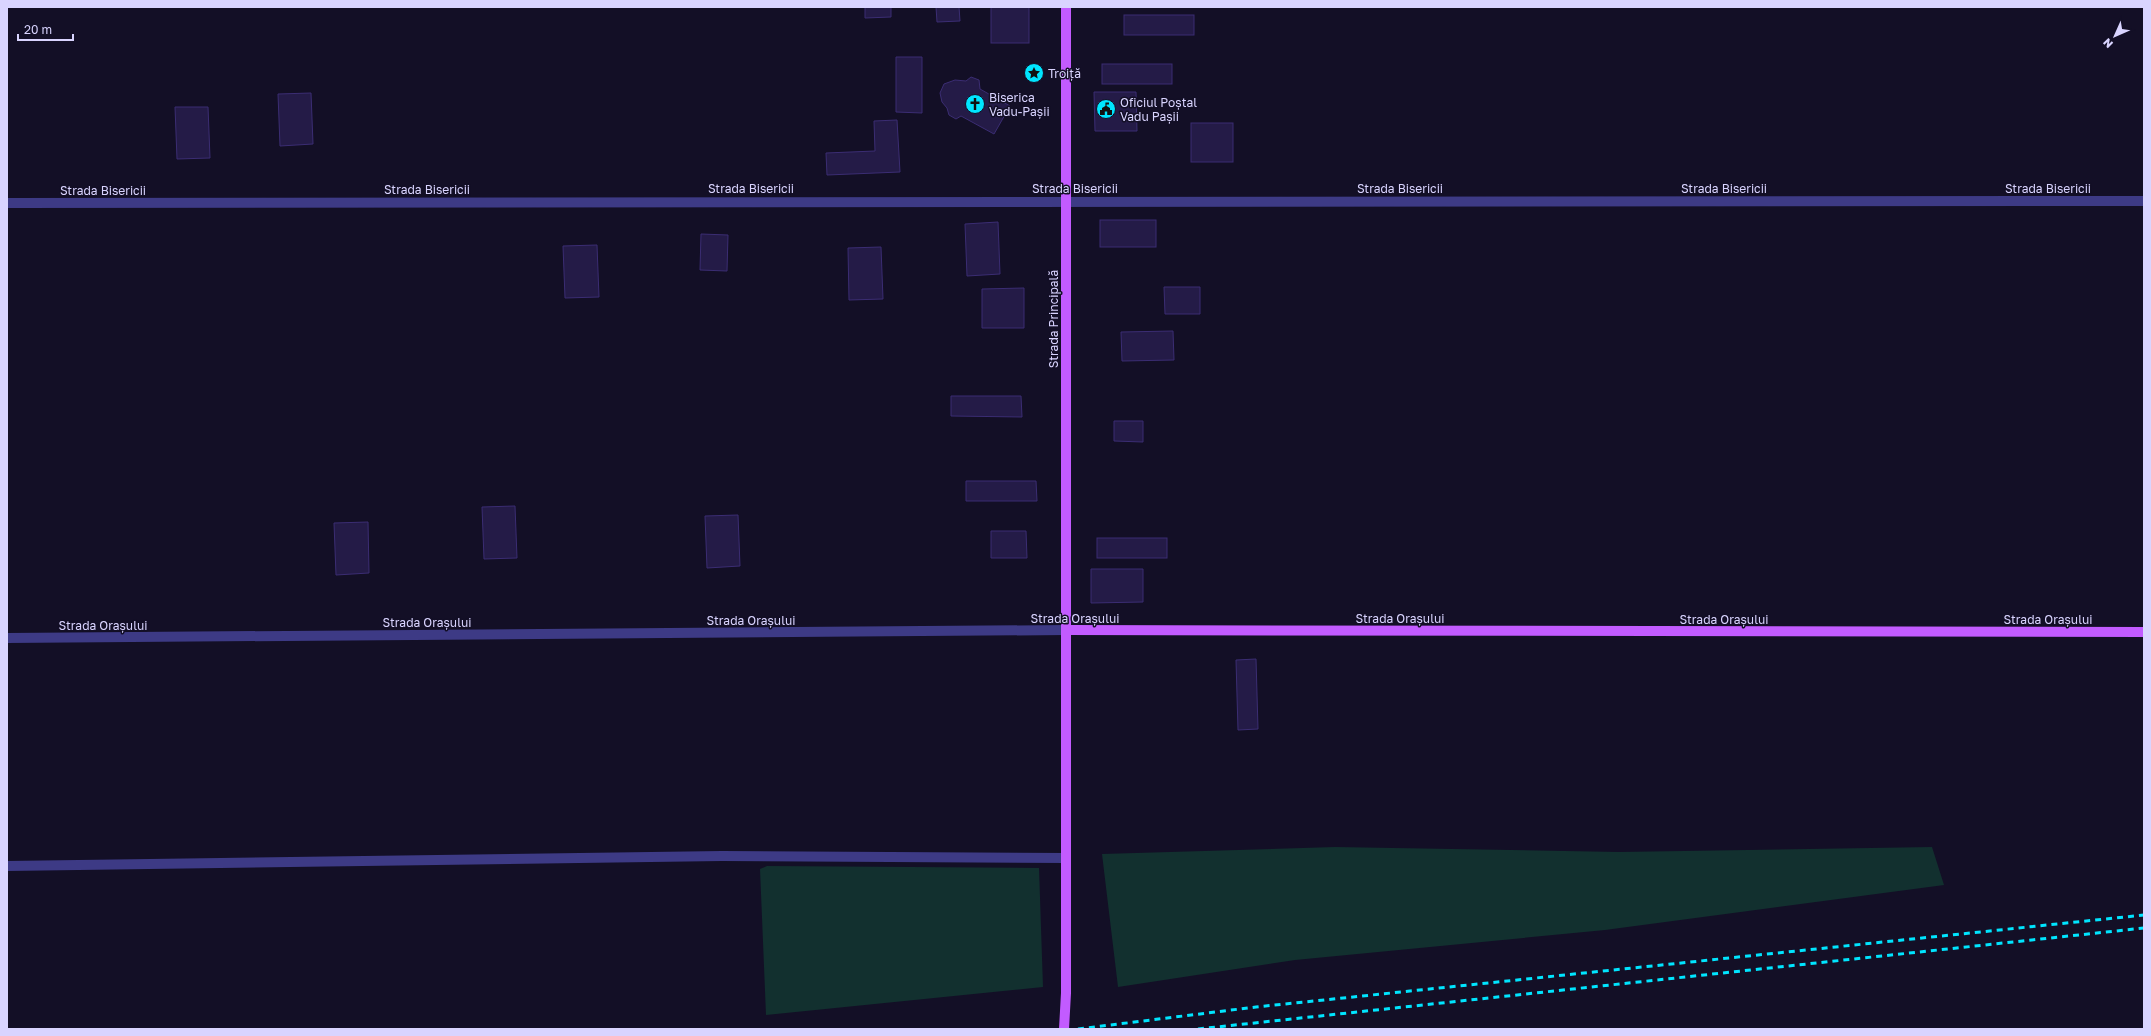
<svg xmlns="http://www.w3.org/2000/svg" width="2151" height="1036" viewBox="0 0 2151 1036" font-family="'Golos Text',sans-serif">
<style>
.green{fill:#12302f}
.building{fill:#241b47;stroke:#3b2d73}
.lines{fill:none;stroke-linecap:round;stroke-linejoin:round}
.minor{stroke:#3d3a85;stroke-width:10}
.major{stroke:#c25bff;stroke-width:10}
.rail{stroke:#00e5ff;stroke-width:3;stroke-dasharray:6 5;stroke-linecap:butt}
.labels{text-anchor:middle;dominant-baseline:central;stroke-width:3;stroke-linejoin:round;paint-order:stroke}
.poi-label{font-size:12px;fill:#d9d4ff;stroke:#130f26;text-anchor:start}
.street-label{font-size:12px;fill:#d9d4ff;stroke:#130f26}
</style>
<rect width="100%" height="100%" fill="#130f26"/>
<!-- green -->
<g class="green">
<path d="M 1335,847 L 1619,852 L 1932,847 L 1944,885 L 1605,930 L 1295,960 L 1118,987 L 1102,854 Z"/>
<path d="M 767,866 L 1039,868 L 1043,987 L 766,1015 L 760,869 Z"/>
</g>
<!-- building -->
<g class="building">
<path d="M 865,7 L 891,7 L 891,17 L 865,18 Z"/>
<path d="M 936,7 L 959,7 L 960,21 L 937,22 Z"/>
<rect x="991" y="7" width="38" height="36"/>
<rect x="1124" y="15" width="70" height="20"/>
<path d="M 896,57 L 922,57 L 922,113 L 896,112 Z"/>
<rect x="1102" y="64" width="70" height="20"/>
<path d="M 971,77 L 979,80 L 980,89 L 1010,106 L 994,134 L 961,116 L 956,119 L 949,115 L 947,108 L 942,102 L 940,93 L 944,84 L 955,80 L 966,81 Z"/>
<path d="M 1094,92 L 1136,92 L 1137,131 L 1095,131 Z"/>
<path d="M 311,93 L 313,144 L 280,146 L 278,94 Z"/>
<path d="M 175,107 L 208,107 L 210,158 L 177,159 Z"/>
<path d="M 897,120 L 900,172 L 827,175 L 826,153 L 875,151 L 874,121 Z"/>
<rect x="1191" y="123" width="42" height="39"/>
<rect x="1100" y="220" width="56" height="27"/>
<path d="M 998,222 L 1000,274 L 967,276 L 965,224 Z"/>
<path d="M 701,234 L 728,235 L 727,271 L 700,270 Z"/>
<path d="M 597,245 L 599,297 L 565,298 L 563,246 Z"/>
<path d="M 881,247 L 883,299 L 849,300 L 848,248 Z"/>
<path d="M 1164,287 L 1200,287 L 1200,314 L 1165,314 Z"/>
<path d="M 1024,288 L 1024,328 L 982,328 L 982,289 Z"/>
<path d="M 1173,331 L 1174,360 L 1122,361 L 1121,332 Z"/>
<path d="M 951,396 L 1021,396 L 1022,417 L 951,416 Z"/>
<path d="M 1114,421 L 1143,421 L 1143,442 L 1114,441 Z"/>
<path d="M 966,481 L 1036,481 L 1037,501 L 966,501 Z"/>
<path d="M 515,506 L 517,558 L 484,559 L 482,507 Z"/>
<path d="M 738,515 L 740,566 L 707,568 L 705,516 Z"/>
<path d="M 368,522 L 369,573 L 336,575 L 334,523 Z"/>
<path d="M 991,531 L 1026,531 L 1027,558 L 991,558 Z"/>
<rect x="1097" y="538" width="70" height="20"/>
<path d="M 1091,569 L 1143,569 L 1143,602 L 1091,603 Z"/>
<path d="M 1256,659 L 1258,729 L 1238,730 L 1236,660 Z"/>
</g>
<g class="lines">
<!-- minor -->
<g class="minor">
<path d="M 7,203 L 2144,201"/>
<path d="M 7,638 L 1067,630"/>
<path d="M 7,866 L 722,856 L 1066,858"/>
</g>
<!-- major -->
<g class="major">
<path d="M 1067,630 L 2144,632"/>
<path d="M 1064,1029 L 1066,993 L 1066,7"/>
</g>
<!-- rail -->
<g class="rail">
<path d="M 1078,1029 L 1256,1007 L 2144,915"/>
<path d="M 1198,1029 L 2144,928"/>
</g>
</g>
<!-- icons -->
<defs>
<g id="sight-disc" transform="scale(1)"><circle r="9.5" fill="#00e5ff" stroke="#130f26"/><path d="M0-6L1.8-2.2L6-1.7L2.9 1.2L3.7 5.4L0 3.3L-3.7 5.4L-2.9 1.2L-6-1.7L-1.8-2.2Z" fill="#111"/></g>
<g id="church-disc" transform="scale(1)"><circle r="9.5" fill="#00e5ff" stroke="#130f26"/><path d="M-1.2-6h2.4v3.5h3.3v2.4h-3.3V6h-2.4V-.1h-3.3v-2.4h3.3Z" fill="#111"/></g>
<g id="civic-disc" transform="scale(1)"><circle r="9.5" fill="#00e5ff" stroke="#130f26"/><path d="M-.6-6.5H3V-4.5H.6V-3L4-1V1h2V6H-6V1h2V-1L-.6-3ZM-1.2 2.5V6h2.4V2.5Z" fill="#111"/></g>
</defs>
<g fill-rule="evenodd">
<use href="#sight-disc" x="1034" y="73"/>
<use href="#church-disc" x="975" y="104"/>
<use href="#civic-disc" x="1106" y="109"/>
</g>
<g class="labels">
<!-- poi labels -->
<g class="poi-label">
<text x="1048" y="73">Troiță</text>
<text x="989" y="97">Biserica<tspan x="989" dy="14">Vadu-Pașii</tspan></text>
<text x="1120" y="102">Oficiul Poștal<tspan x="1120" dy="14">Vadu Pașii</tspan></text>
</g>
<!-- street labels -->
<g class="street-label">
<text x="751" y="188">Strada Bisericii</text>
<text x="1075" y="188">Strada Bisericii</text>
<text x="1400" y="188">Strada Bisericii</text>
<text x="1724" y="188">Strada Bisericii</text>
<text x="2048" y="188">Strada Bisericii</text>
<text x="427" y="189">Strada Bisericii</text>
<text x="103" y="190">Strada Bisericii</text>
<text transform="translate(1053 319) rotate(-90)">Strada Principală</text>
<text x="1075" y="618">Strada Orașului</text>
<text x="1400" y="618">Strada Orașului</text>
<text x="1724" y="619">Strada Orașului</text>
<text x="2048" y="619">Strada Orașului</text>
<text x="751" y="620">Strada Orașului</text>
<text x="427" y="622">Strada Orașului</text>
<text x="103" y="625">Strada Orașului</text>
</g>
</g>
<!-- border -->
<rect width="2151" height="1036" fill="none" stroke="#d9d4ff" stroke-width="16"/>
<!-- north arrow -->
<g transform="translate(2115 36) rotate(225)" stroke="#130f26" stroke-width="3" paint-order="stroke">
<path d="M0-3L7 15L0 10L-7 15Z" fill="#d9d4ff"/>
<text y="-6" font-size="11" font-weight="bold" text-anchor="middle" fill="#d9d4ff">N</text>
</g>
<!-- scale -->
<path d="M18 34v6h55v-6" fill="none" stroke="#d9d4ff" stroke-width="2"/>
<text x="24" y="34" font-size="12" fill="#d9d4ff" stroke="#130f26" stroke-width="3" paint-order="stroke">20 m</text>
</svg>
